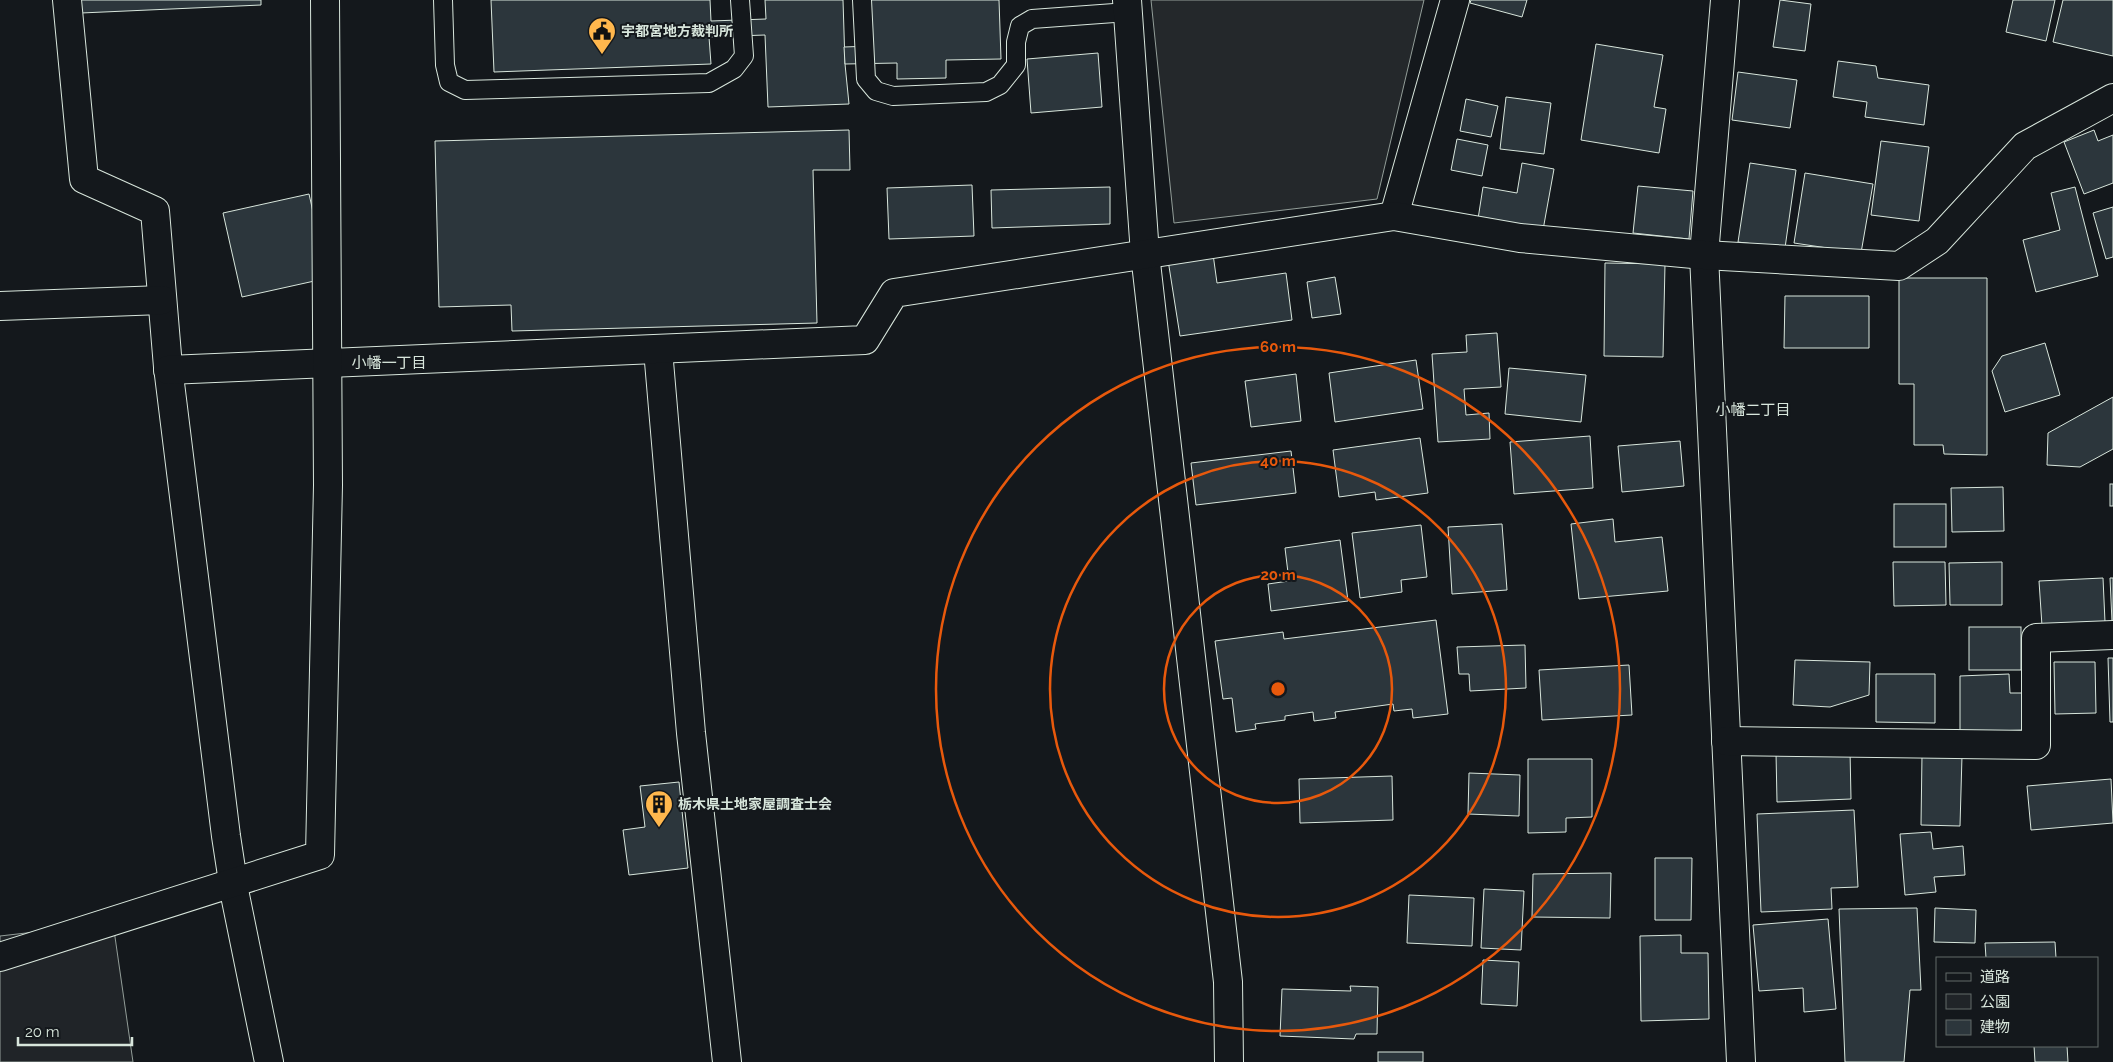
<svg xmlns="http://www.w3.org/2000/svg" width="2113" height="1062" viewBox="0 0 2113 1062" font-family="Raleway,'Noto Sans JP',sans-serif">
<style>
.green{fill:#202428;stroke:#939e99}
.parking{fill:#24282b;stroke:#939e99}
.building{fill:#2c363c;stroke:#d8e6dc}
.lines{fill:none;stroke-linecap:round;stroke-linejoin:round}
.lane-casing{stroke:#d8e6dc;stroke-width:20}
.street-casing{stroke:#d8e6dc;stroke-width:30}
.secondary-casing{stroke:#d8e6dc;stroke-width:30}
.lane{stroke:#14181c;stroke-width:18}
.street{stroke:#14181c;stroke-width:28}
.secondary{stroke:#14181c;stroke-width:28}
.ring{fill:none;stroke:#e8590c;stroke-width:2.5}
.labels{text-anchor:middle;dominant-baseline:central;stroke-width:4;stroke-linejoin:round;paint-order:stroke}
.poi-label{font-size:14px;font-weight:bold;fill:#d8e6dc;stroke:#14181c;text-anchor:start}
.neighbourhood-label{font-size:15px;fill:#d8e6dc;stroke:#14181c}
.centre{fill:#e8590c;stroke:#14181c;stroke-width:2.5}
.ring-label{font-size:15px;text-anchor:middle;font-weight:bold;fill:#e8590c;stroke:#14181c;stroke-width:4;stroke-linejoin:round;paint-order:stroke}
</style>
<rect width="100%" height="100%" fill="#14181c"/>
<!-- green -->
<path class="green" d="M 113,923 L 133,1062 L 0,1062 L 0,936 Z"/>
<!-- parking -->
<path class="parking" d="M 1151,0 L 1424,0 L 1377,199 L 1174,223 Z"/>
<!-- building -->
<g class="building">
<path d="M 80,0 L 261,0 L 261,5 L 81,13 Z"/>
<path d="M 491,0 L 710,0 L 711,21 L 766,19 L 765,0 L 843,0 L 845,64 L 849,104 L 768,107 L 765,35 L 709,37 L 711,64 L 494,72 Z"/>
<path d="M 870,0 L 999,0 L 1001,59 L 946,60 L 946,78 L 897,79 L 897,63 L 845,64 L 844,47 L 871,46 Z"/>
<path d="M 1471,0 L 1527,0 L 1522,17 L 1470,3 Z"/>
<path d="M 1780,0 L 1811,4 L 1805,51 L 1773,47 Z"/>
<path d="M 2013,0 L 2055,0 L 2046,41 L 2006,32 Z"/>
<path d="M 2063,0 L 2113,0 L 2113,56 L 2053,42 Z"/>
<path d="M 1596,44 L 1663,55 L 1654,107 L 1666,109 L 1659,153 L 1581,140 Z"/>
<path d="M 1098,53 L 1102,107 L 1031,113 L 1027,59 Z"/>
<path d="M 1838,61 L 1876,66 L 1878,78 L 1929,85 L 1924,125 L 1865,117 L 1867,102 L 1833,97 Z"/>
<path d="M 1738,72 L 1797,80 L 1790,128 L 1732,120 Z"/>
<path d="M 1506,97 L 1551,103 L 1544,154 L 1500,149 Z"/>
<path d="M 1466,99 L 1498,106 L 1491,137 L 1460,131 Z"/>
<path d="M 849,130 L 850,170 L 813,170 L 817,323 L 512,331 L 511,305 L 439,307 L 435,141 Z"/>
<path d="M 2094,130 L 2098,141 L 2113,135 L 2113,183 L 2084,194 L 2064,142 Z"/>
<path d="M 1457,139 L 1488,145 L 1482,176 L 1451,170 Z"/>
<path d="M 1881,141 L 1929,147 L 1919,221 L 1871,215 Z"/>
<path d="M 1522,163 L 1554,169 L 1543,230 L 1478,219 L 1483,187 L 1517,193 Z"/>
<path d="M 1750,163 L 1796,170 L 1785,248 L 1738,242 Z"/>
<path d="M 1805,173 L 1873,184 L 1861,253 L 1794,243 Z"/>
<path d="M 972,185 L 974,236 L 889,239 L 887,188 Z"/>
<path d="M 1638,186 L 1693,191 L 1689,239 L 1633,233 Z"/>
<path d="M 1110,187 L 1110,224 L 992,228 L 991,190 Z"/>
<path d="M 2075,187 L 2098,276 L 2036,292 L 2023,240 L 2060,230 L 2051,193 Z"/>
<path d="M 309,194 L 328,278 L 242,297 L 223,213 Z"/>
<path d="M 2113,207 L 2113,257 L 2106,259 L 2093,213 Z"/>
<path d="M 1213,254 L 1217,283 L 1286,273 L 1292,320 L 1180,336 L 1168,260 Z"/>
<path d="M 1605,263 L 1665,264 L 1663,357 L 1604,356 Z"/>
<path d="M 1335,277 L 1341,314 L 1312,318 L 1307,282 Z"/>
<path d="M 1899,278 L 1987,278 L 1987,455 L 1944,454 L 1943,445 L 1914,445 L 1914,384 L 1899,384 Z"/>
<path d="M 1785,296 L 1869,296 L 1869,348 L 1784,348 Z"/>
<path d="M 1497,333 L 1501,387 L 1464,389 L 1466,415 L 1489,413 L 1490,439 L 1438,442 L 1432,354 L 1467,352 L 1466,335 Z"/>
<path d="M 2045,343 L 2060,395 L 2005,412 L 1992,371 L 2002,356 Z"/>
<path d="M 1416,360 L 1423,409 L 1335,422 L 1329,373 Z"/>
<path d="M 1509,368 L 1586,375 L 1581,422 L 1505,414 Z"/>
<path d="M 1296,374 L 1301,421 L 1251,427 L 1245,381 Z"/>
<path d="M 2113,397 L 2113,449 L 2080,467 L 2047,465 L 2048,433 Z"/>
<path d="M 1590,436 L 1593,488 L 1514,494 L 1510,442 Z"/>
<path d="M 1420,438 L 1428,493 L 1376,500 L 1375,492 L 1339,497 L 1333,450 Z"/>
<path d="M 1680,441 L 1684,486 L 1622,492 L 1618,446 Z"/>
<path d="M 1291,451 L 1296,493 L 1196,505 L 1191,463 Z"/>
<rect x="2110" y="484" width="3" height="22"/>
<path d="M 2003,487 L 2004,531 L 1952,532 L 1951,488 Z"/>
<rect x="1894" y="504" width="52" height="43"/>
<path d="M 1613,519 L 1615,542 L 1662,537 L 1668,591 L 1579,599 L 1571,524 Z"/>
<path d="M 1502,524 L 1507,590 L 1452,594 L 1448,527 Z"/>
<path d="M 1421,525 L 1427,577 L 1401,580 L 1402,592 L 1360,598 L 1352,533 Z"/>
<path d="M 1340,540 L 1348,601 L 1271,611 L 1268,584 L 1289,581 L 1285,548 Z"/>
<path d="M 1893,562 L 1945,562 L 1946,605 L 1894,606 Z"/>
<path d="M 2002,562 L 2002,605 L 1950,605 L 1949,563 Z"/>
<path d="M 2103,578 L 2105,622 L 2042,626 L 2039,581 Z"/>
<path d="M 2110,578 L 2113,578 L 2113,622 L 2112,622 Z"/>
<path d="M 1436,620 L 1448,714 L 1413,718 L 1412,709 L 1394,711 L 1393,704 L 1335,712 L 1336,718 L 1314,721 L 1313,712 L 1285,716 L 1285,720 L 1255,724 L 1256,729 L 1236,732 L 1232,698 L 1223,699 L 1215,641 L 1283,632 L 1284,639 Z"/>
<rect x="1969" y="627" width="52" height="43"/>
<path d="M 1525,645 L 1526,688 L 1470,691 L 1469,674 L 1459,674 L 1457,647 Z"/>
<path d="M 2108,658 L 2113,658 L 2113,722 L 2110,722 Z"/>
<path d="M 1795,660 L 1870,662 L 1869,695 L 1830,707 L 1793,705 Z"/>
<path d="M 2054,662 L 2095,662 L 2096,713 L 2055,714 Z"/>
<path d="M 1629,665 L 1632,715 L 1542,720 L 1539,670 Z"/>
<path d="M 1876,674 L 1935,674 L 1935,723 L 1876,722 Z"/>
<path d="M 2009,674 L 2010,693 L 2025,693 L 2026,730 L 1960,732 L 1960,676 Z"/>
<path d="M 1850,750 L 1851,799 L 1777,802 L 1776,752 Z"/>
<path d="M 1922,755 L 1962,756 L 1960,826 L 1921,825 Z"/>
<path d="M 1528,759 L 1592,759 L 1592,817 L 1566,818 L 1566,832 L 1528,833 Z"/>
<path d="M 1469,773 L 1520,775 L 1519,816 L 1468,814 Z"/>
<path d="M 1392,776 L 1393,820 L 1300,823 L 1299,779 Z"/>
<path d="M 2111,779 L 2113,823 L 2031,830 L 2027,786 Z"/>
<path d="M 679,782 L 688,868 L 629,875 L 623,830 L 645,827 L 640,786 Z"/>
<path d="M 1854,810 L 1858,887 L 1831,888 L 1832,909 L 1761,912 L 1757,814 Z"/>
<path d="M 1931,832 L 1933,849 L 1963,846 L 1965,875 L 1934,877 L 1936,892 L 1905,895 L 1900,834 Z"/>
<path d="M 1655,858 L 1692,858 L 1691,920 L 1655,920 Z"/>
<path d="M 1611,873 L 1610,918 L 1532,917 L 1533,874 Z"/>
<path d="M 1484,889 L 1524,891 L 1521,950 L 1481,948 Z"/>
<path d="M 1409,895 L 1474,898 L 1472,946 L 1407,943 Z"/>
<path d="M 1917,908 L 1921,990 L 1910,990 L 1904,1062 L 1845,1062 L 1839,909 Z"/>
<path d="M 1935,908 L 1976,910 L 1975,943 L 1934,942 Z"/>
<path d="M 1828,919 L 1836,1009 L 1804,1012 L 1803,988 L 1759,991 L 1753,925 Z"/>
<path d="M 1681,935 L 1681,953 L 1708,953 L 1709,1019 L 1641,1021 L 1640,936 Z"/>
<path d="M 2055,942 L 2056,958 L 1986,958 L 1985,943 Z"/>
<path d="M 1483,960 L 1519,962 L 1517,1006 L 1481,1004 Z"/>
<path d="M 1350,986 L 1378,987 L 1377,1034 L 1356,1034 L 1354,1039 L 1280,1036 L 1282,989 L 1351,991 Z"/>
<path d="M 2034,1046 L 2067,1046 L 2068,1062 L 2035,1062 Z"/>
<rect x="1378" y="1052" width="45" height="10"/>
</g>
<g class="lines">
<!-- lane casing -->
<g class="lane-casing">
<g id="lane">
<path d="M 443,0 L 445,65 L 449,82 L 465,90 L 709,83 L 734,69 L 744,56 L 740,0"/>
<path d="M 862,0 L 866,79 L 876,91 L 893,96 L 986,92 L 1000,85 L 1016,65 L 1016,42 L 1020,26 L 1032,19 L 1128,12"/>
</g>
</g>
<!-- street casing -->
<g class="street-casing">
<g id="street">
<path d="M 67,0 L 84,179 L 155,211 L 168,367 L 226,836 L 235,895 L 269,1062"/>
<path d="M 1127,0 L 1145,254 L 1228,982 L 1229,1062"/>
<path d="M 1725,0 L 1704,255 L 1741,1062"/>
<path d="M 1394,216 L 1455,0"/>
<path d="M 0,306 L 162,300"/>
<path d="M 658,350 L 691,733 L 727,1062"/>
<path d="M 168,370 L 865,340 L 894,293 L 1394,216 L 1520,238 L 1704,255 L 1899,266 L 1937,241 L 2025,146 L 2113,98"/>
<path d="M 1726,741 L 2036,745 L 2036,638 L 2113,635"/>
</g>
</g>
<!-- secondary casing -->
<g class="secondary-casing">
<path id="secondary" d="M 0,957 L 320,855 L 328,485 L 325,0"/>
</g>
<!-- lane -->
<use href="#lane" class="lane"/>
<!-- street -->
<use href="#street" class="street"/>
<!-- secondary -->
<use href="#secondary" class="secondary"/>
</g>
<!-- distance rings -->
<g class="ring">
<circle cx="1278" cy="689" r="114"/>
<circle cx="1278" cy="689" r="228"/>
<circle cx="1278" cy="689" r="342"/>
</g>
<!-- icons -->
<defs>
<g id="civic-pin" transform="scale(1.4375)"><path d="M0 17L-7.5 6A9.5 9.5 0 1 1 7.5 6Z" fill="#ffb74d" stroke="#14181c"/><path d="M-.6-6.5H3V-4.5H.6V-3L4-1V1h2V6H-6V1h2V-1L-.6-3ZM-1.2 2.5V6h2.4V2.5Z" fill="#111"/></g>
<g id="building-pin" transform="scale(1.4375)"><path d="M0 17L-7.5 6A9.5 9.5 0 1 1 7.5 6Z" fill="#ffb74d" stroke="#14181c"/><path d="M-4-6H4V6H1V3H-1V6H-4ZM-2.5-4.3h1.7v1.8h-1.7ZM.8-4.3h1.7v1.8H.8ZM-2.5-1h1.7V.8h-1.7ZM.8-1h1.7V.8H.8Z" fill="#111"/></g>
</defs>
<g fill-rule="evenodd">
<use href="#civic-pin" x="602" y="31"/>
<use href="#building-pin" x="659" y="804"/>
</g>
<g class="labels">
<!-- poi labels -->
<g class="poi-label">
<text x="621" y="31">宇都宮地方裁判所</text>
<text x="678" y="804">栃木県土地家屋調査士会</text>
</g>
<!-- neighbourhood labels -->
<g class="neighbourhood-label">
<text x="389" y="363">小幡一丁目</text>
<text x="1753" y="410">小幡二丁目</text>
</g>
</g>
<circle cx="1278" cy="689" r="8" class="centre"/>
<g class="ring-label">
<text x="1278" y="352">60 m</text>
<text x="1278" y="466">40 m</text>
<text x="1278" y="580">20 m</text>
</g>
<!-- legend -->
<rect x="1936" y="957" width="162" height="90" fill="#14181c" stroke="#626a69"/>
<rect x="1946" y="973" width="25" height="8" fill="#14181c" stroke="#626a69"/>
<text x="1980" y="982" font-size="15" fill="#d8e6dc">道路</text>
<rect x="1946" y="994" width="25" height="15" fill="#202428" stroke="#626a69"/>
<text x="1980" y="1007" font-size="15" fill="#d8e6dc">公園</text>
<rect x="1946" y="1020" width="25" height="15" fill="#2c363c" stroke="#626a69"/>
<text x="1980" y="1032" font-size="15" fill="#d8e6dc">建物</text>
<!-- scale -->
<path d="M18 1037v8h114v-8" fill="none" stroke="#d8e6dc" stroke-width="2.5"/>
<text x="25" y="1037" font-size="15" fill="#d8e6dc" stroke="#14181c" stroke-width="4" paint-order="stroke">20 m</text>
</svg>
